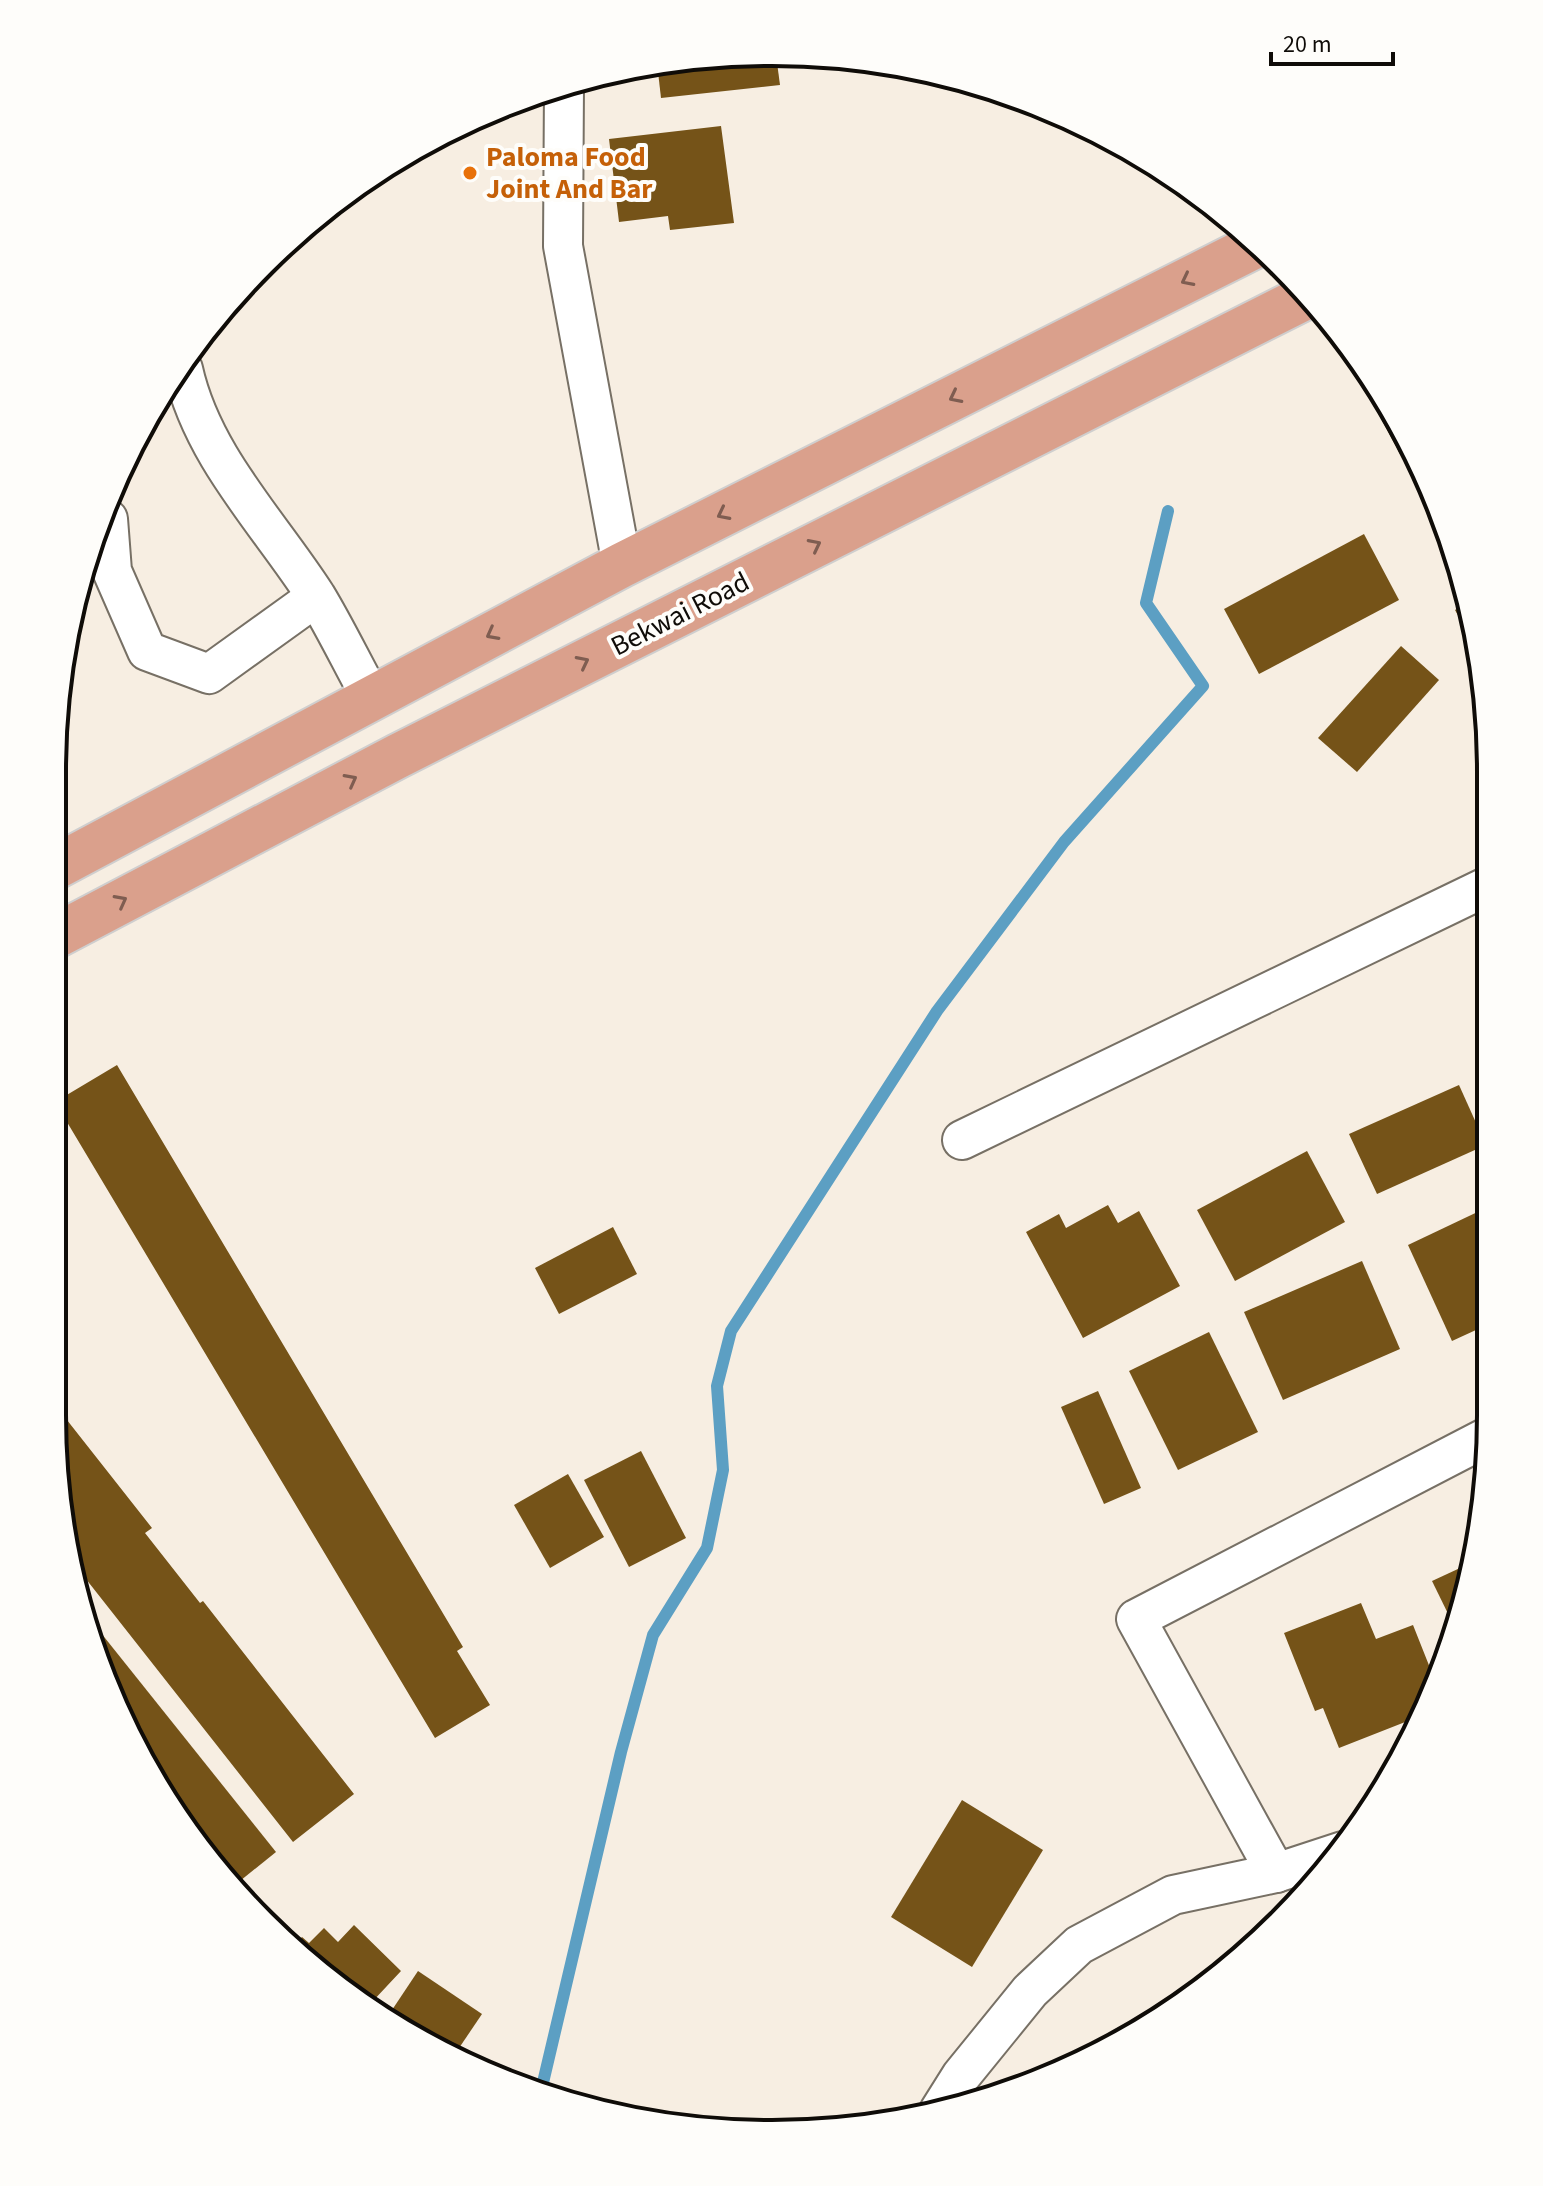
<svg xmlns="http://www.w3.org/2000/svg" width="1543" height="2186" viewBox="0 0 1543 2186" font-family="'Source Sans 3',sans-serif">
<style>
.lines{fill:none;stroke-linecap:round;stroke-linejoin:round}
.stream{stroke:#5c9fc3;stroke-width:12}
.building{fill:#755318}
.minor-casing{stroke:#777065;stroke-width:42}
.trunk-casing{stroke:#cfcece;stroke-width:48}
.minor{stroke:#fff;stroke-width:38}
.trunk{stroke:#daa08c;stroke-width:44}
.oneway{stroke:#7f5d51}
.food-dot{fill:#e8710a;stroke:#fefdfa;stroke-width:3}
.labels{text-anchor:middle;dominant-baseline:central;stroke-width:8;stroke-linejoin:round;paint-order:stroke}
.food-label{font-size:28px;font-weight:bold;fill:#c56008;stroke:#fefdfa;text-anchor:start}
.street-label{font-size:28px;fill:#0f0c08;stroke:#fefdfa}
.rim{fill:none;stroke:#0f0c08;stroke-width:4}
</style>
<rect width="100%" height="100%" fill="#f7eee2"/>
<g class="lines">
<!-- stream -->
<path class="stream" d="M 541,2091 L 621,1752 L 653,1635 L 707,1548 L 723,1470 L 717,1386 L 731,1331 L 937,1011 L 1064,842 L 1203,686 L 1146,603 L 1168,511"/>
</g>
<!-- building -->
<g class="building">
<path d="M 776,55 L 780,85 L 661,98 L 657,63 L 677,58 Z"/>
<path d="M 721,126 L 734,223 L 670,230 L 668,216 L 619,222 L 609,139 Z"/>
<path d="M 1386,407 L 1413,447 L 1400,454 L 1377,411 Z"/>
<path d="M 1364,534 L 1399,600 L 1259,674 L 1224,609 Z"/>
<path d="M 1463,605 L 1474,642 L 1473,643 L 1455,610 Z"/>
<path d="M 1401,646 L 1439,680 L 1357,772 L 1318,738 Z"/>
<path d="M 117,1065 L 463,1647 L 457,1651 L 490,1705 L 435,1738 L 55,1102 Z"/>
<path d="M 1459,1085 L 1486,1145 L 1377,1194 L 1349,1134 Z"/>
<path d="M 1307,1151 L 1345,1222 L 1235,1281 L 1197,1210 Z"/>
<path d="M 1108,1205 L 1118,1223 L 1139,1211 L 1180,1286 L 1083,1338 L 1026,1232 L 1059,1214 L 1066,1228 Z"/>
<path d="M 1488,1207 L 1489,1324 L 1452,1341 L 1408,1245 Z"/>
<path d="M 613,1227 L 637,1274 L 559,1314 L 535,1268 Z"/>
<path d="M 1362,1261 L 1400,1349 L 1283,1400 L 1244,1312 Z"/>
<path d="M 1209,1332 L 1258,1432 L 1178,1470 L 1129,1371 Z"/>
<path d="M 1098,1391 L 1141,1488 L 1104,1504 L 1061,1407 Z"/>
<path d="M 52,1401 L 152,1528 L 145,1533 L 200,1603 L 203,1601 L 354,1794 L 293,1842 L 71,1560 Z"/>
<path d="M 641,1451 L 686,1538 L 629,1567 L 584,1480 Z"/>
<path d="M 568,1474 L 604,1537 L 550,1568 L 514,1505 Z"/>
<path d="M 1473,1562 L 1467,1600 L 1456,1630 L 1432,1581 Z"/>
<path d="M 1361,1603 L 1376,1639 L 1413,1625 L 1436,1683 L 1423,1715 L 1339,1748 L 1323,1708 L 1315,1711 L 1284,1633 Z"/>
<path d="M 81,1608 L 276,1852 L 235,1885 L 173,1814 Z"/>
<path d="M 962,1800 L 1043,1850 L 972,1967 L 891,1917 Z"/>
<path d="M 354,1925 L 401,1971 L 372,2002 L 297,1956 L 291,1948 L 302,1937 L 309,1943 L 324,1928 L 338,1942 Z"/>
<path d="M 418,1971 L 482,2014 L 455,2054 L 390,2013 Z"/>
<path d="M 1112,2042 L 1113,2044 L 1090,2060 L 1079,2063 Z"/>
</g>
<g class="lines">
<!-- minor casing -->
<g class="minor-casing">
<g id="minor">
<path d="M 564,85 L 563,246 L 622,565"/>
<path d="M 183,369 C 202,456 269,523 316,596 C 336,629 353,665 372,699"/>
<path d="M 108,519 L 112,571 L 147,651 L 209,674 L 316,597"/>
<path d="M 962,1140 L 1486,887"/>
<path d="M 1276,1873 L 1136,1619 L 1489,1436"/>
<path d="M 939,2111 L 961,2076 L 1030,1991 L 1079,1945 L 1173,1895 L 1276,1873 L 1343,1851"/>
</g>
</g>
<!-- trunk casing -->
<g class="trunk-casing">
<g id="trunk">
<path d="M 52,869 L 622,565 L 1257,245"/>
<path d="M 52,938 L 398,756 L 1310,295"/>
</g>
</g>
<!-- minor -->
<use href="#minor" class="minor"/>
<!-- trunk -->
<use href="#trunk" class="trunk"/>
</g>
<!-- one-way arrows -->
<defs><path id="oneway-chevron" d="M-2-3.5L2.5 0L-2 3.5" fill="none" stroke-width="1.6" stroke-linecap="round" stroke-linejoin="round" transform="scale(2)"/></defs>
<g class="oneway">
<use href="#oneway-chevron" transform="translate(1187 280) rotate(153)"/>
<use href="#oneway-chevron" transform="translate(955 397) rotate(153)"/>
<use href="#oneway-chevron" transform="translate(723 514) rotate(153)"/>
<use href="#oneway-chevron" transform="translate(815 545) rotate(-27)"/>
<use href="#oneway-chevron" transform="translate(492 634) rotate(152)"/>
<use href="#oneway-chevron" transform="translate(583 662) rotate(-27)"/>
<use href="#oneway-chevron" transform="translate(351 780) rotate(-28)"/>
<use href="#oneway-chevron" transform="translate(121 901) rotate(-28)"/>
</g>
<!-- markers -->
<circle class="food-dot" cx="470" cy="173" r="8"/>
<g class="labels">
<!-- food labels -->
<g class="food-label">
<text x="486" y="157">Paloma Food<tspan x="486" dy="32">Joint And Bar</tspan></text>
</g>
<!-- street labels -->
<g class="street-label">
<text transform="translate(680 614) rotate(-27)">Bekwai Road</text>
</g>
</g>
<!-- crop -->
<path d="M0 0H1543V2186H0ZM771 66H772A705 705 0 0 1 1477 771V1415A705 705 0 0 1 772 2120H771A705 705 0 0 1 66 1415V771A705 705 0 0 1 771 66Z" fill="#fefdfa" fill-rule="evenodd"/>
<path class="rim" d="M771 66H772A705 705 0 0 1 1477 771V1415A705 705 0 0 1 772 2120H771A705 705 0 0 1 66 1415V771A705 705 0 0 1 771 66Z"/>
<!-- scale -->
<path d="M1271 52v12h122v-12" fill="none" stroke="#0f0c08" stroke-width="4"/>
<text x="1283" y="52" font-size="24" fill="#0f0c08" stroke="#fefdfa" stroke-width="6" paint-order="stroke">20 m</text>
</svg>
